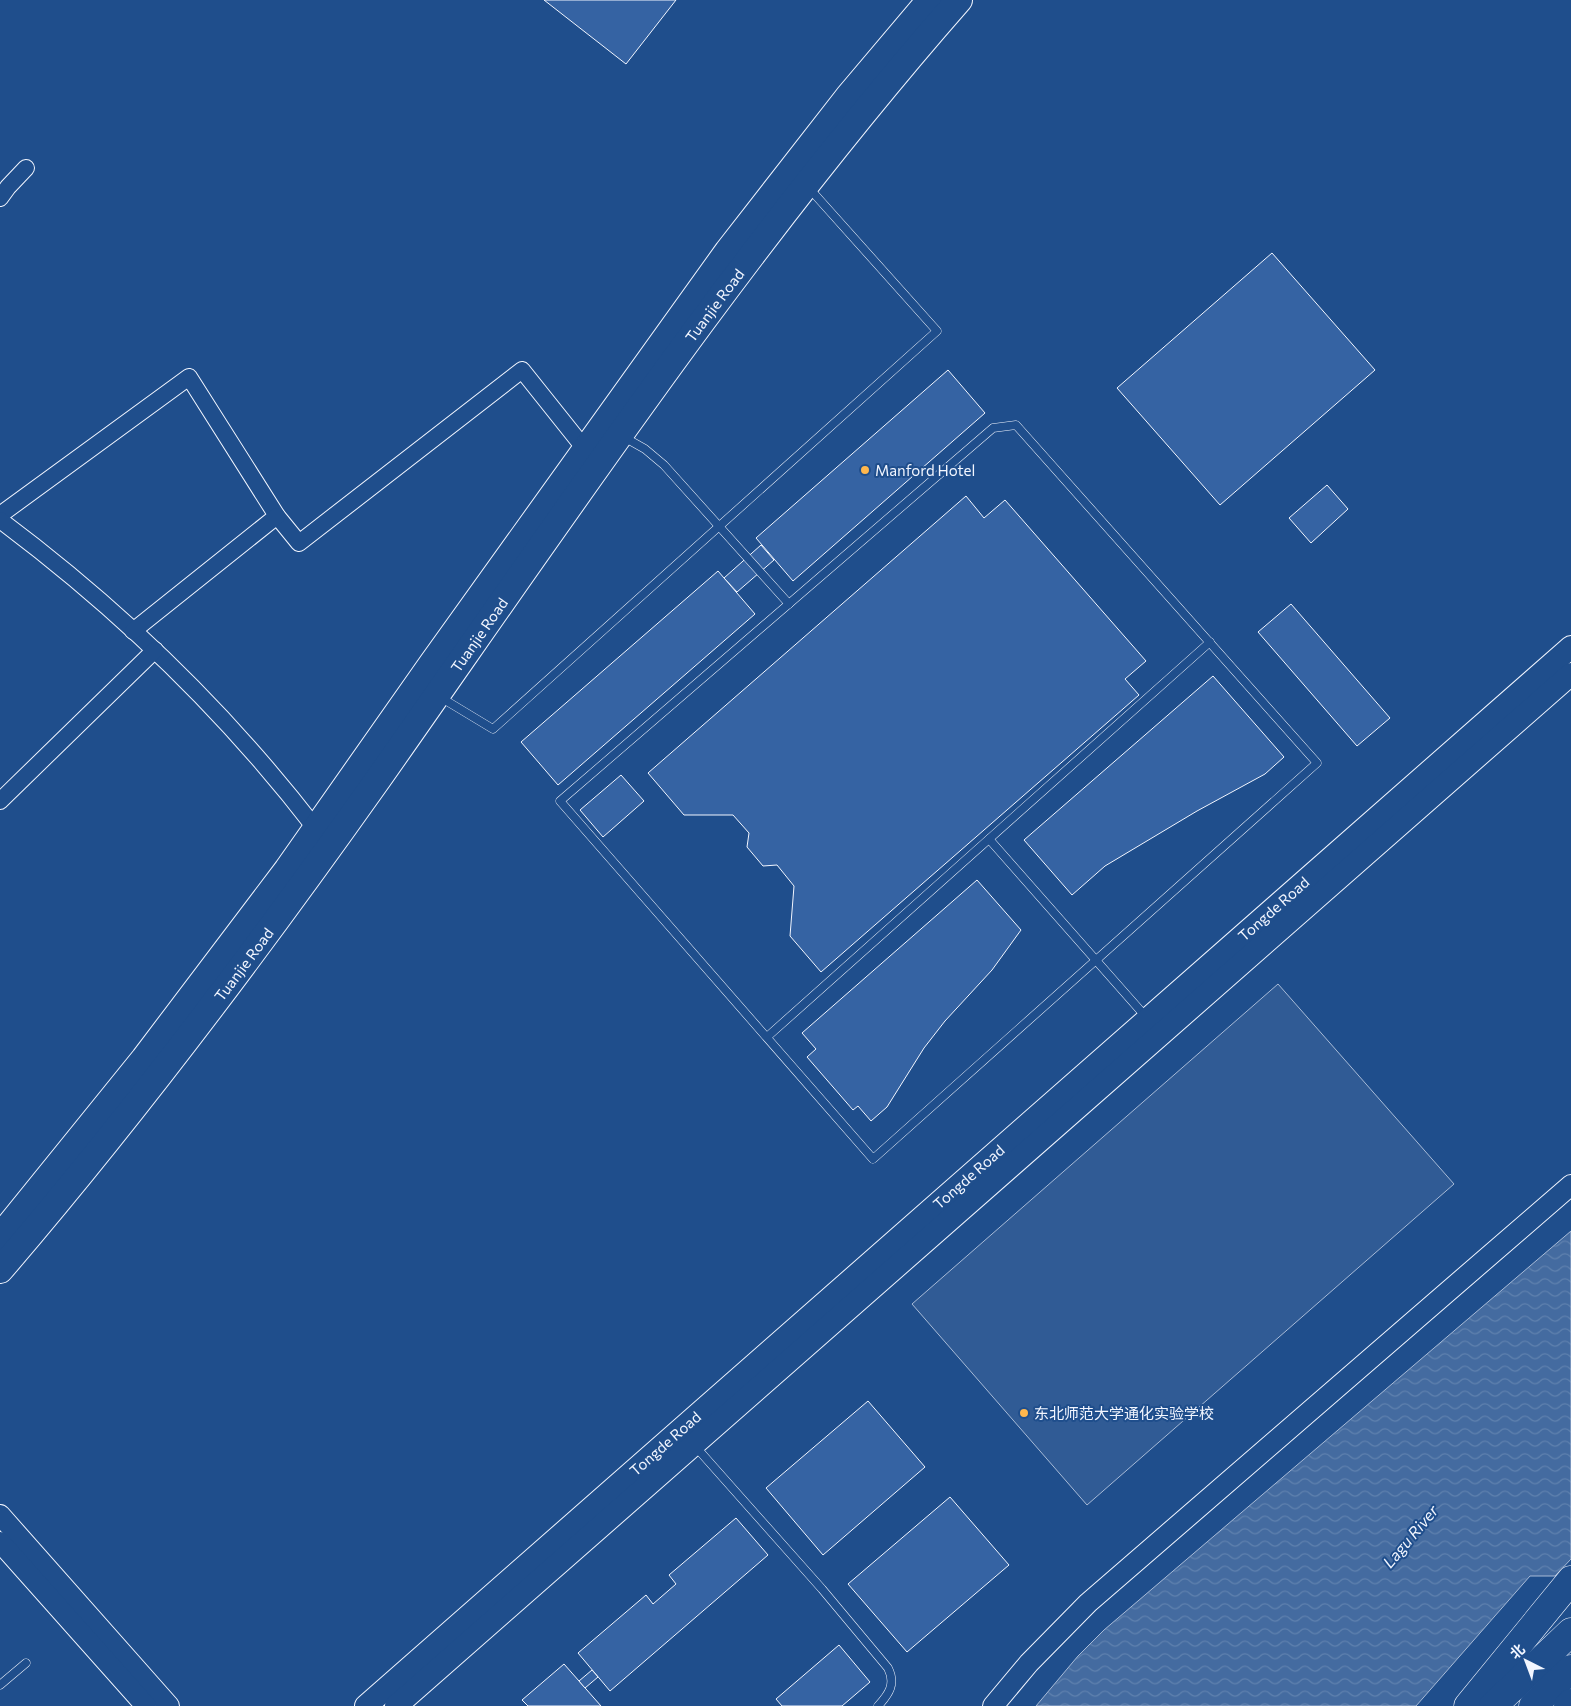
<svg xmlns="http://www.w3.org/2000/svg" width="1571" height="1706" viewBox="0 0 1571 1706" font-family="Commissioner,'Noto Sans SC',sans-serif">
<style>
.built{fill:#305b95;stroke:#a8bbd7}
.water{fill:url(#water-waves);stroke:#a8bbd7}
.building{fill:#3563a3;stroke:#f2f6ff}
.lines{fill:none;stroke-linecap:round;stroke-linejoin:round}
.service-casing{stroke:#f2f6ff;stroke-width:9}
.minor-casing{stroke:#f2f6ff;stroke-width:18}
.tertiary-casing{stroke:#f2f6ff;stroke-width:22}
.secondary-casing{stroke:#f2f6ff;stroke-width:24}
.trunk-casing{stroke:#f2f6ff;stroke-width:28}
.motorway-casing{stroke:#f2f6ff;stroke-width:29}
.service{stroke:#1f4e8c;stroke-width:8}
.minor{stroke:#1f4e8c;stroke-width:16}
.tertiary{stroke:#1f4e8c;stroke-width:20}
.secondary{stroke:#1f4e8c;stroke-width:22}
.trunk{stroke:#1f4e8c;stroke-width:26}
.motorway{stroke:#1f4e8c;stroke-width:28}
.poi-dot{fill:#ffb74d;stroke:#1f4e8c;stroke-width:2}
.labels{text-anchor:middle;dominant-baseline:central;stroke-width:4;stroke-linejoin:round;paint-order:stroke}
.street-label{font-size:15px;fill:#f2f6ff;stroke:#1f4e8c}
.poi-label{font-size:15px;fill:#f2f6ff;stroke:#1f4e8c;text-anchor:start}
.water-label{font-size:16px;font-style:italic;fill:#f2f6ff;stroke:#1f4e8c}
</style>
<defs>
<pattern id="water-waves" width="16" height="10" patternUnits="userSpaceOnUse" patternTransform="scale(1.25)"><rect width="16" height="10" fill="#446ba0"/><path d="M0 5q4-4 8 0t8 0" fill="none" stroke="#5f81ae"/></pattern>
</defs>
<rect width="100%" height="100%" fill="#1f4e8c"/>
<!-- built -->
<path class="built" d="M 1278,984 L 1454,1184 L 1087,1505 L 912,1304 Z"/>
<!-- water -->
<path class="water" d="M 1571,1231 L 1571,1559 L 1555,1576 L 1530,1576 L 1416,1706 L 1036,1706 L 1078,1656 L 1104,1630 Z"/>
<!-- building -->
<g class="building">
<path d="M 544,0 L 676,0 L 626,64 Z"/>
<path d="M 1272,253 L 1375,370 L 1220,505 L 1117,388 Z"/>
<path d="M 948,370 L 985,413 L 793,581 L 756,538 Z"/>
<path d="M 1327,485 L 1348,509 L 1311,543 L 1289,518 Z"/>
<path d="M 966,496 L 984,518 L 1005,500 L 1146,661 L 1125,679 L 1139,695 L 821,972 L 790,936 L 794,886 L 777,865 L 763,866 L 747,847 L 749,833 L 733,815 L 684,815 L 648,773 Z"/>
<path d="M 761,545 L 774,560 L 737,592 L 724,578 Z"/>
<path d="M 718,571 L 755,614 L 558,785 L 521,742 Z"/>
<path d="M 1291,604 L 1390,718 L 1357,746 L 1258,632 Z"/>
<path d="M 1213,676 L 1284,757 L 1265,774 L 1197,811 L 1105,866 L 1072,895 L 1024,840 Z"/>
<path d="M 621,775 L 644,801 L 603,837 L 580,810 Z"/>
<path d="M 977,880 L 1021,930 L 992,970 L 945,1021 L 924,1048 L 887,1107 L 871,1121 L 858,1106 L 853,1110 L 807,1057 L 816,1049 L 802,1033 Z"/>
<path d="M 868,1401 L 925,1467 L 823,1555 L 766,1488 Z"/>
<path d="M 950,1497 L 1009,1565 L 907,1652 L 848,1584 Z"/>
<path d="M 736,1518 L 768,1555 L 610,1691 L 578,1653 L 646,1595 L 653,1604 L 676,1584 L 669,1575 Z"/>
<path d="M 839,1645 L 870,1682 L 842,1706 L 782,1706 L 776,1699 Z"/>
<path d="M 564,1664 L 579,1681 L 601,1706 L 528,1706 L 522,1700 Z"/>
<path d="M 592,1670 L 598,1677 L 585,1688 L 579,1681 Z"/>
</g>
<g class="lines">
<!-- service casing -->
<g class="service-casing">
<g id="service">
<path d="M 1016,425 L 1317,763 L 873,1159 L 560,801 L 993,428 Z"/>
<path d="M 622,436 L 645,449 L 664,465 L 789,604"/>
<path d="M 440,697 L 493,729 L 937,331 L 809,188"/>
<path d="M 989,839 L 1146,1017"/>
<path d="M 767,1037 L 1210,642"/>
<path d="M 695,1446 L 822,1589 L 888,1668 C 896,1684 889,1694 878,1706"/>
<path d="M 0,1685 L 26,1663"/>
</g>
</g>
<!-- minor casing -->
<g class="minor-casing">
<g id="minor">
<path d="M 0,198 L 8,187 L 26,168"/>
<path d="M 0,515 L 189,377 L 277,516 L 299,543 L 522,370 L 585,449"/>
<path d="M 0,520 C 119,609 226,712 316,829"/>
<path d="M 133,631 L 277,516"/>
<path d="M 0,801 L 155,650"/>
</g>
</g>
<!-- tertiary casing -->
<g class="tertiary-casing">
<g id="tertiary">
<path d="M 0,1515 L 169,1706"/>
<path d="M 0,1542 L 146,1706"/>
<path d="M 993,1706 L 1029,1663 L 1088,1603 L 1571,1185"/>
</g>
</g>
<!-- secondary casing -->
<g class="secondary-casing">
<g id="secondary">
<path id="s1" d="M 366,1706 L 1571,647"/>
<path d="M 396,1706 L 1571,674"/>
</g>
</g>
<!-- trunk casing -->
<g class="trunk-casing">
<g id="trunk">
<path d="M 0,1237 L 144,1059 L 287,870 L 431,665 L 728,251 L 848,97 L 930,0"/>
<path id="s2" d="M 0,1270 C 134,1114 257,950 376,782 C 563,516 744,245 959,0"/>
</g>
</g>
<!-- motorway casing -->
<g class="motorway-casing">
<g id="motorway">
<path d="M 1468,1706 L 1571,1580"/>
<path d="M 1493,1706 L 1571,1632"/>
<path d="M 1533,1706 L 1571,1669"/>
<path d="M 1568,1706 L 1571,1703"/>
</g>
</g>
<!-- service -->
<use href="#service" class="service"/>
<!-- minor -->
<use href="#minor" class="minor"/>
<!-- tertiary -->
<use href="#tertiary" class="tertiary"/>
<!-- secondary -->
<use href="#secondary" class="secondary"/>
<!-- trunk -->
<use href="#trunk" class="trunk"/>
<!-- motorway -->
<use href="#motorway" class="motorway"/>
</g>
<!-- markers -->
<g class="poi-dot">
<circle cx="865" cy="470" r="5"/>
<circle cx="1024" cy="1413" r="5"/>
</g>
<g class="labels">
<!-- street labels -->
<g class="street-label">
<text stroke="none"><textPath href="#s2" startOffset="1201">Tuanjie Road</textPath></text>
<text stroke="none"><textPath href="#s2" startOffset="796">Tuanjie Road</textPath></text>
<text stroke="none"><textPath href="#s1" startOffset="1208">Tongde Road</textPath></text>
<text stroke="none"><textPath href="#s2" startOffset="391">Tuanjie Road</textPath></text>
<text stroke="none"><textPath href="#s1" startOffset="802">Tongde Road</textPath></text>
<text stroke="none"><textPath href="#s1" startOffset="398">Tongde Road</textPath></text>
</g>
<!-- poi labels -->
<g class="poi-label">
<text x="875" y="470">Manford Hotel</text>
<text x="1034" y="1413">东北师范大学通化实验学校</text>
</g>
<!-- water labels -->
<g class="water-label">
<text transform="translate(1410 1536) rotate(-50)">Lagu River</text>
</g>
</g>
<!-- north arrow -->
<g transform="translate(1526 1661) rotate(318)" stroke="#1f4e8c" stroke-width="4" paint-order="stroke">
<path d="M0-4L9 19L0 12L-9 19Z" fill="#f2f6ff"/>
<text y="-8" font-size="14" font-weight="bold" text-anchor="middle" fill="#f2f6ff">北</text>
</g>
</svg>
